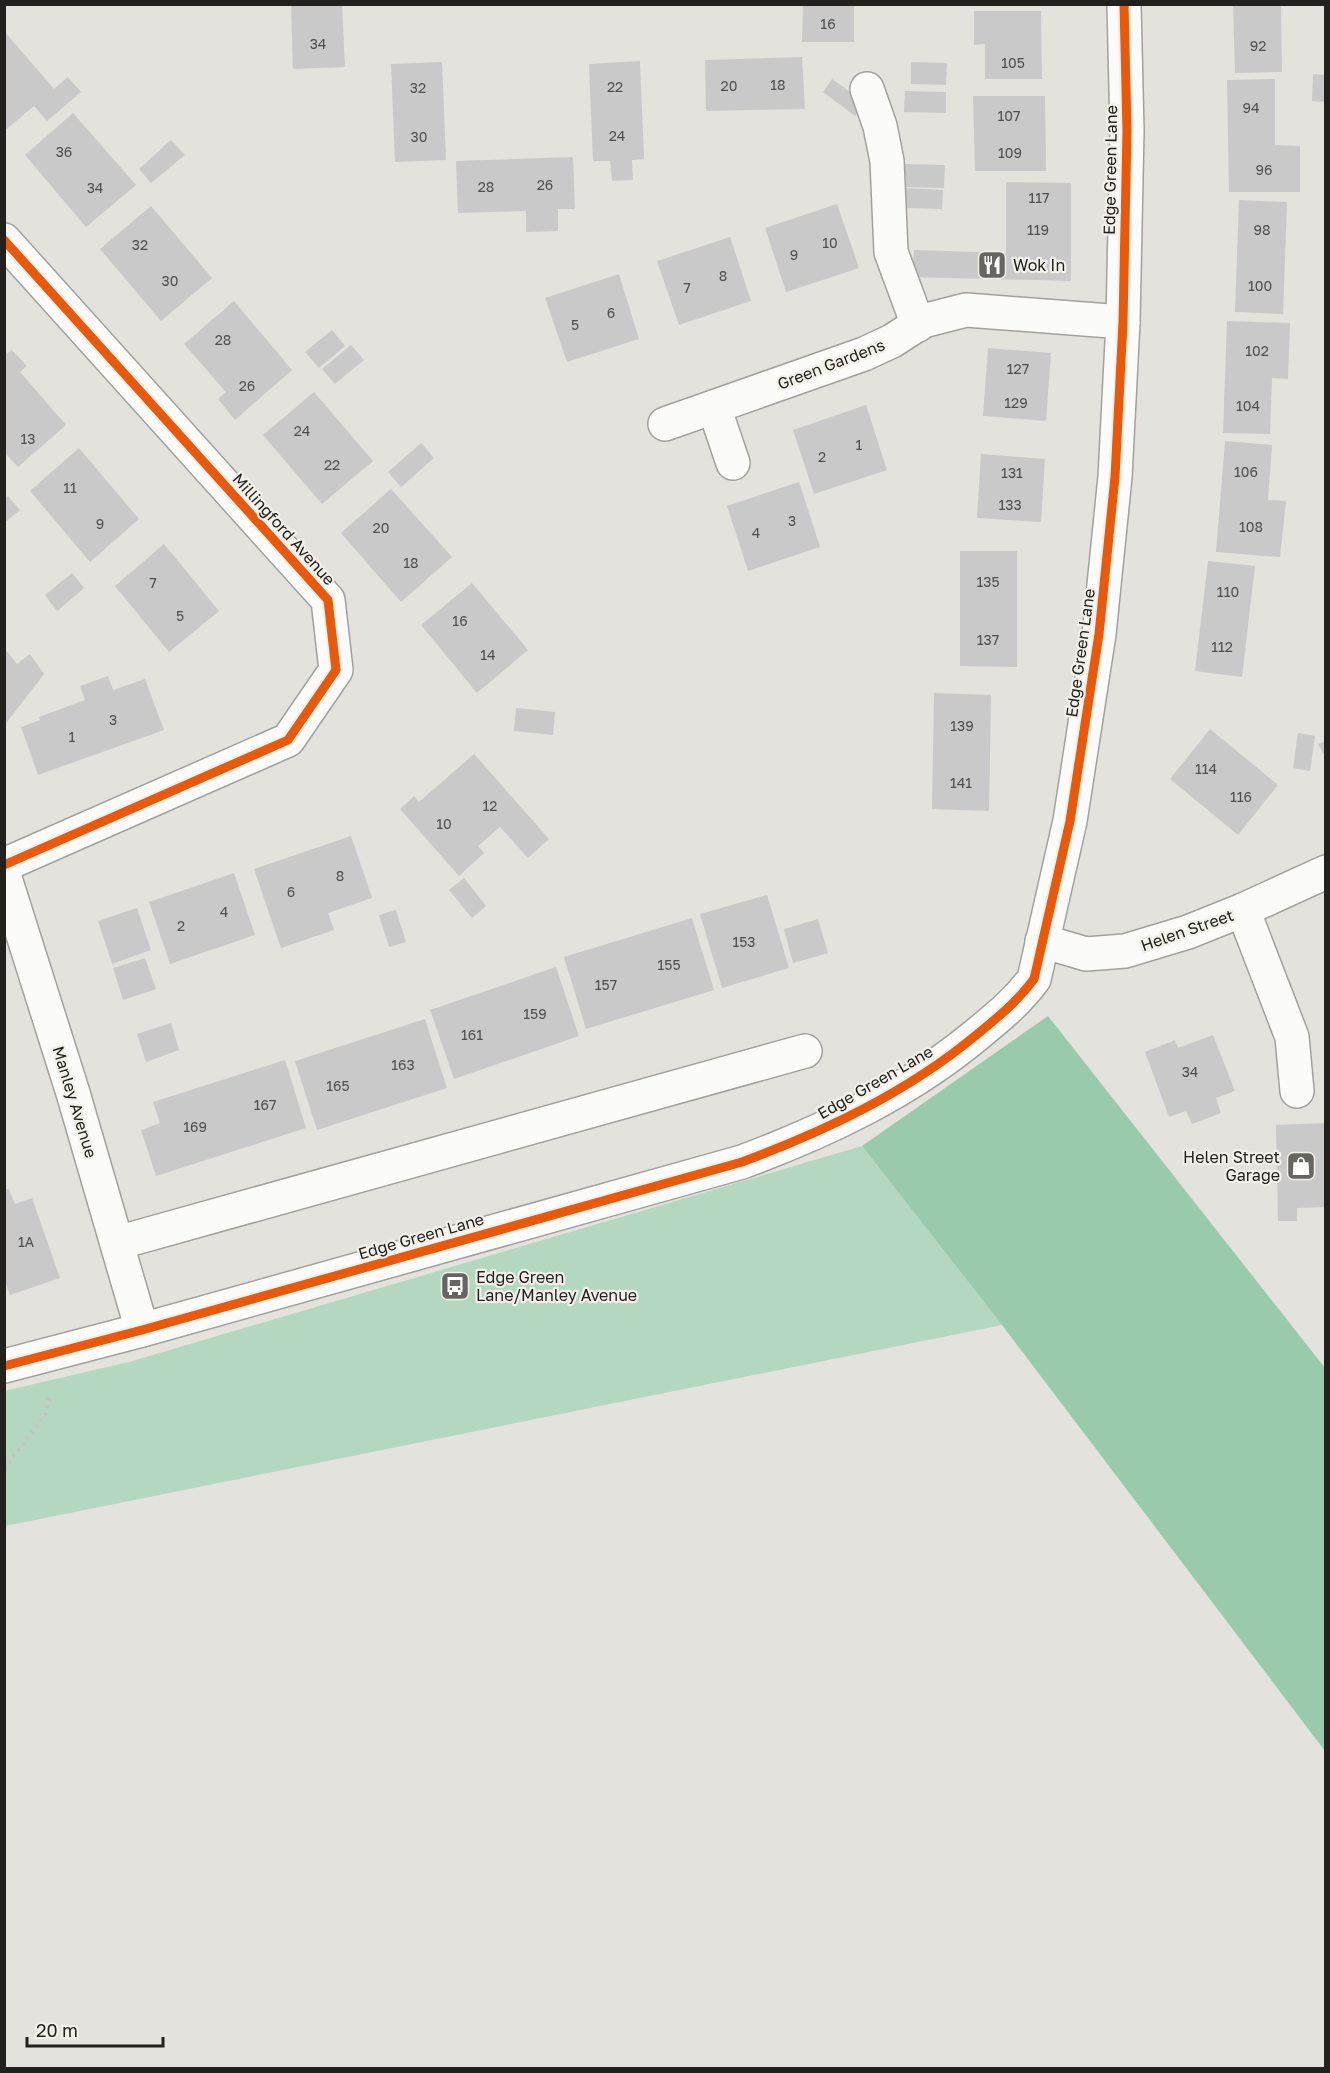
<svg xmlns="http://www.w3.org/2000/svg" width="1330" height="2073" viewBox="0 0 1330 2073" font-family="'Golos Text',sans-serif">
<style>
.green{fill:#b3d8bf}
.forest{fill:#9acaac}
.building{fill:#cac9c9}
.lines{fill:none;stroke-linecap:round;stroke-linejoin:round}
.minor-casing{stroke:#a2a19e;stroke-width:36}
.path{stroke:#c4c3c2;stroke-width:4;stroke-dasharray:3 4.5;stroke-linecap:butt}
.minor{stroke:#fbfbfa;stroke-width:33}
.cycleway-casing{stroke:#f2f0e9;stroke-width:13}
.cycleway{stroke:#e8590c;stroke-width:9}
.labels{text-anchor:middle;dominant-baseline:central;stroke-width:4.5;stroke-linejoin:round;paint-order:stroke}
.number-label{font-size:14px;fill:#4f4e4c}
.street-label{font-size:16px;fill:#22211e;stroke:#f2f0e9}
.poi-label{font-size:16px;fill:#22211e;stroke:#f2f0e9;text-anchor:start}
</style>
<rect width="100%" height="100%" fill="#e3e2dd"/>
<!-- green -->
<path class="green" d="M 862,1146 L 1002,1325 L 5,1526 L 4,1391 L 129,1362 Z"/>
<!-- forest -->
<path class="forest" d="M 1048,1016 L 1325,1368 L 1325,1751 L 1002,1325 L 862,1146 Z"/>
<!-- building -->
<g class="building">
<path d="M 291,4 L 342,4 L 345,67 L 293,69 Z"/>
<path d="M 803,4 L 854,4 L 854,42 L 802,42 Z"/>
<path d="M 1233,4 L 1281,4 L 1282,72 L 1235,73 Z"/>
<path d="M 974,11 L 1041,11 L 1042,79 L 985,79 L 985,44 L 974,45 Z"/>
<path d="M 4,31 L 54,89 L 68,77 L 81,92 L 47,121 L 34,106 L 4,131 Z"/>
<path d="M 802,57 L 805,109 L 706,111 L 705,60 Z"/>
<path d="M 640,61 L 644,159 L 632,160 L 633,180 L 612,181 L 610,161 L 593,161 L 589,64 Z"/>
<path d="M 442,62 L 446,160 L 395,162 L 391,64 Z"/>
<path d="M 911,62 L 947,63 L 946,85 L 911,84 Z"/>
<path d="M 1313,74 L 1326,75 L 1326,102 L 1312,101 Z"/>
<path d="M 832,79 L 865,103 L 855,116 L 823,92 Z"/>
<path d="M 1275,79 L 1275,145 L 1300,146 L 1300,192 L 1229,192 L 1227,80 Z"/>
<path d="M 905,91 L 946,92 L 946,113 L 904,112 Z"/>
<path d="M 973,96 L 1045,96 L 1046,171 L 975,171 Z"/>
<path d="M 73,113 L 136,185 L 86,227 L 25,155 Z"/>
<path d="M 171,140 L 185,155 L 151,183 L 139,169 Z"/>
<path d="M 573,157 L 575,209 L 558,209 L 558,231 L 526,232 L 526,211 L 458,213 L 456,161 Z"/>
<path d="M 905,164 L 945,165 L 944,188 L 904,187 Z"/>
<path d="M 1006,182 L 1071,183 L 1071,281 L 912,277 L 914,250 L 1006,253 Z"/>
<path d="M 904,188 L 943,190 L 942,209 L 904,208 Z"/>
<path d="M 1239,200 L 1287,202 L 1283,314 L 1235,312 Z"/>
<path d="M 837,204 L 859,268 L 786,292 L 765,228 Z"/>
<path d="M 151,206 L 212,278 L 161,321 L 100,249 Z"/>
<path d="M 730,237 L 751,301 L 679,325 L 657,261 Z"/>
<path d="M 619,274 L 639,339 L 567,362 L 545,298 Z"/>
<path d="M 234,301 L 292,370 L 235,420 L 218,399 L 226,392 L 184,344 Z"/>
<path d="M 1227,321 L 1290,323 L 1288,379 L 1272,378 L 1270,434 L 1223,433 Z"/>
<path d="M 332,330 L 345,346 L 319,368 L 305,352 Z"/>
<path d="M 351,345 L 364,360 L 335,384 L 322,369 Z"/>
<path d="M 988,348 L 1051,353 L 1046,421 L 983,416 Z"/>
<path d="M 12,350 L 27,366 L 20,372 L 66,425 L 18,467 L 4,452 L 4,356 Z"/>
<path d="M 314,392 L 373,461 L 322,504 L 263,435 Z"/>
<path d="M 866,405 L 887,470 L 814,494 L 793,430 Z"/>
<path d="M 1225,441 L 1272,445 L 1268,500 L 1286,501 L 1280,557 L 1216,552 Z"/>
<path d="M 421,443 L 434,458 L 401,487 L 388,472 Z"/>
<path d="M 79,448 L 139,519 L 90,562 L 30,491 Z"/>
<path d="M 981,454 L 1045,459 L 1041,522 L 977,518 Z"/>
<path d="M 799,482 L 820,547 L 748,571 L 727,506 Z"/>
<path d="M 391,489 L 452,557 L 401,602 L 341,533 Z"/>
<path d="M 8,496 L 20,510 L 4,523 L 4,499 Z"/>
<path d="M 164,544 L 219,611 L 169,652 L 115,586 Z"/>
<path d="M 960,551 L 1017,551 L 1017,667 L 960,666 Z"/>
<path d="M 1208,561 L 1255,566 L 1242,677 L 1195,671 Z"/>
<path d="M 72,573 L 84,588 L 57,611 L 45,595 Z"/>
<path d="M 472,583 L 528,650 L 477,693 L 421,625 Z"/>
<path d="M 4,648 L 17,664 L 30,654 L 44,674 L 4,726 Z"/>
<path d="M 108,676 L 113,690 L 145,679 L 164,730 L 38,775 L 21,727 L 40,720 L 39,717 L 85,700 L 80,686 Z"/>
<path d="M 934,693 L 991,695 L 989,811 L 932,809 Z"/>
<path d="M 516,708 L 555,712 L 553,735 L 514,731 Z"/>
<path d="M 1210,729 L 1278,785 L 1238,835 L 1170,779 Z"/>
<path d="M 1298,733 L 1315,736 L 1310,771 L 1293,768 Z"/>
<path d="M 1326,741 L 1326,758 L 1318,744 Z"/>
<path d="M 474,754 L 549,839 L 528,858 L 500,827 L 478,846 L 484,853 L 459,876 L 400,809 L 414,796 L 419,802 Z"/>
<path d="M 351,836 L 372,898 L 328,913 L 334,930 L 281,948 L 254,869 Z"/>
<path d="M 234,873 L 255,935 L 170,964 L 149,902 Z"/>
<path d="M 464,878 L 486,906 L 472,918 L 449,890 Z"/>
<path d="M 767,895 L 789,968 L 722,988 L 700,914 Z"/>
<path d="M 137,908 L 151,950 L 112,964 L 98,921 Z"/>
<path d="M 396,910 L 406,942 L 389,947 L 379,915 Z"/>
<path d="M 692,918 L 714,990 L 586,1029 L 564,957 Z"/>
<path d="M 818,919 L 828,953 L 793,963 L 784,929 Z"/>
<path d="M 145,958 L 156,989 L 123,1000 L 113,968 Z"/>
<path d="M 556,967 L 579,1036 L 454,1079 L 430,1010 Z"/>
<path d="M 425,1019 L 447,1088 L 317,1130 L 295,1061 Z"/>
<path d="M 171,1023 L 179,1050 L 146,1062 L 137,1034 Z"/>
<path d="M 1213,1035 L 1235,1091 L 1216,1098 L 1221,1113 L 1192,1124 L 1186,1111 L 1169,1117 L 1145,1052 L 1175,1040 L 1178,1048 Z"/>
<path d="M 285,1060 L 306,1128 L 156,1176 L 141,1130 L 160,1123 L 153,1102 Z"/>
<path d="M 1326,1123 L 1326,1207 L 1297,1208 L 1297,1221 L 1278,1221 L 1276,1125 Z"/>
<path d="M 9,1189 L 15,1204 L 32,1198 L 60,1278 L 10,1295 L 4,1279 L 4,1190 Z"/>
</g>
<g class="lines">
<!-- minor casing -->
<g class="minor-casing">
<g id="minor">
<path d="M 867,89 L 880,126 L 887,161 L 891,252 L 918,325"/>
<path d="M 4,240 L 328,600 L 336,670 L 288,740 L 4,865"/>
<path d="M 714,407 L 733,463"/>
<path d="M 665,424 L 864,354 L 892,341 L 923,321 L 966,310 L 1123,322"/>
<path d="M 4,875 L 73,1093 L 142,1330"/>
<path d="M 1243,910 L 1292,1037 L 1297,1091"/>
<path d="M 1042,941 L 1086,954 L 1125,951 L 1188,932 L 1243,910 L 1326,872"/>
<path d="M 117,1243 L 805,1051"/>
<path d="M 4,1366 L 142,1330 L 742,1162 C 825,1131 906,1093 975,1036 C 997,1018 1017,1002 1034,979 L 1070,821 L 1099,634 L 1115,477 L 1123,322 L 1127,131 L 1124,4"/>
</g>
</g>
<!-- path -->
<path class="path" d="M 4,1469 L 46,1414 L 50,1395"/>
<!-- minor -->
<use href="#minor" class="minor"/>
<!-- cycleway casing -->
<g class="cycleway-casing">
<g id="cycleway">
<path d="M 4,240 L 328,600 L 336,670 L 288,740 L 4,865"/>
<path d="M 4,1366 L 142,1330 L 742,1162 C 825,1131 906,1093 975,1036 C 997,1018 1017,1002 1034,979 L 1070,821 L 1099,634 L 1115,477 L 1123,322 L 1127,131 L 1124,4"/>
</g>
</g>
<!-- cycleway -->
<use href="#cycleway" class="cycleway"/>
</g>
<!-- icons -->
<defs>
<g id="restaurant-square" transform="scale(1.5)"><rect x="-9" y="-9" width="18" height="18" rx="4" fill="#666561" stroke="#f2f0e9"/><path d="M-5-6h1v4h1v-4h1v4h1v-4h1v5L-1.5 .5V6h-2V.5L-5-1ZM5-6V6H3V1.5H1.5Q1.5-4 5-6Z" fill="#fff"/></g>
<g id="shop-square" transform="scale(1.5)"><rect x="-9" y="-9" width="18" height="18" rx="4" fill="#666561" stroke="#f2f0e9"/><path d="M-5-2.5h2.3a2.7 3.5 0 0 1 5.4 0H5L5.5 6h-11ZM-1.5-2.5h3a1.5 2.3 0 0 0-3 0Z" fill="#fff"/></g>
<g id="bus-square" transform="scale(1.5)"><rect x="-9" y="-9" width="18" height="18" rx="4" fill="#666561" stroke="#f2f0e9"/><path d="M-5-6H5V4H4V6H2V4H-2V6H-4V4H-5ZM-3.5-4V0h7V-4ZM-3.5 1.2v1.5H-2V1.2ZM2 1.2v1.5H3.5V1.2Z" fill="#fff"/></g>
</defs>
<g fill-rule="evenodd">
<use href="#restaurant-square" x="992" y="265"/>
<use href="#shop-square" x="1301" y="1166"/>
<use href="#bus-square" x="455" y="1286"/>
</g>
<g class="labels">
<!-- number labels -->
<g class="number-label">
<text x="828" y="23">16</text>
<text x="318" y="43">34</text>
<text x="1258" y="45">92</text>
<text x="1013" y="62">105</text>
<text x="778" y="84">18</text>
<text x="729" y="85">20</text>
<text x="615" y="86">22</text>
<text x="418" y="87">32</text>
<text x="1251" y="107">94</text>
<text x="1009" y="115">107</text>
<text x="617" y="135">24</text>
<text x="419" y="136">30</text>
<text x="64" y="151">36</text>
<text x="1010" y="152">109</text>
<text x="1264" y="169">96</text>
<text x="545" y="184">26</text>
<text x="486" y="186">28</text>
<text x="95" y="187">34</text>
<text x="1039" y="197">117</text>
<text x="1038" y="229">119</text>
<text x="1262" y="229">98</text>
<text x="830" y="242">10</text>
<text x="140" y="244">32</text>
<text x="794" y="254">9</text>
<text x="723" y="275">8</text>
<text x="170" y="280">30</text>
<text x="1260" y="285">100</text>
<text x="687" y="287">7</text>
<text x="611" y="312">6</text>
<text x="575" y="324">5</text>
<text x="223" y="339">28</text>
<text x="1257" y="350">102</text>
<text x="1018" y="368">127</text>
<text x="247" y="385">26</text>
<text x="1016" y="402">129</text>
<text x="1248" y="405">104</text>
<text x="302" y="430">24</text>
<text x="28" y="438">13</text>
<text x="859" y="444">1</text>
<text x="822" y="456">2</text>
<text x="332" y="464">22</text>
<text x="1246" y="471">106</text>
<text x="1012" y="472">131</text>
<text x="70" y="487">11</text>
<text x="1010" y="504">133</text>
<text x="792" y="520">3</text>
<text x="100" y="523">9</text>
<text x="1251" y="526">108</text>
<text x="381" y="527">20</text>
<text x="756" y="532">4</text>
<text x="411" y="562">18</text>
<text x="988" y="581">135</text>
<text x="153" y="582">7</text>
<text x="1228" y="591">110</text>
<text x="180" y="615">5</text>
<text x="460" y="620">16</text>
<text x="988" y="639">137</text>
<text x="1222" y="646">112</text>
<text x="488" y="654">14</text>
<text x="113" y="719">3</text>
<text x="962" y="725">139</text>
<text x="72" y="736">1</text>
<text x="1206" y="768">114</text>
<text x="961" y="782">141</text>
<text x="1241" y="796">116</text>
<text x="490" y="805">12</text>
<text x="444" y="823">10</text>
<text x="340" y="875">8</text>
<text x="291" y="891">6</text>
<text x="224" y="911">4</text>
<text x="181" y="925">2</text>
<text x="744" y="941">153</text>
<text x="669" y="964">155</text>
<text x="606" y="984">157</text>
<text x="535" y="1013">159</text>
<text x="472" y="1034">161</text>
<text x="403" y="1064">163</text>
<text x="1190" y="1071">34</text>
<text x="338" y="1085">165</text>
<text x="265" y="1104">167</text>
<text x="195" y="1126">169</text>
<text x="26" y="1241">1A</text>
</g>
<!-- street labels -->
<g class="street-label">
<text transform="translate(1110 170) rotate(-89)">Edge Green Lane</text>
<text transform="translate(831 364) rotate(-21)">Green Gardens</text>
<text transform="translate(284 529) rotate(48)">Millingford Avenue</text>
<text transform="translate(1080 653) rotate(-82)">Edge Green Lane</text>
<text transform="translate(1187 930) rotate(-19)">Helen Street</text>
<text transform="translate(875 1082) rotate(-30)">Edge Green Lane</text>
<text transform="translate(75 1102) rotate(73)">Manley Avenue</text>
<text transform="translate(421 1236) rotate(-16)">Edge Green Lane</text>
</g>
<!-- poi labels -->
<g class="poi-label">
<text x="1013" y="265">Wok In</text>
<text x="1280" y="1157" text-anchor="end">Helen Street<tspan x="1280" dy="18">Garage</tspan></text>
<text x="476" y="1277">Edge Green<tspan x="476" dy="18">Lane/Manley Avenue</tspan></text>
</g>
</g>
<!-- border -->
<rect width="1330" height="2073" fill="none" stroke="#22211e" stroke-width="12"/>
<!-- scale -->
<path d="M27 2037v9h136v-9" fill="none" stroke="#22211e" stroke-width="3"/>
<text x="36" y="2037" font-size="18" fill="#22211e" stroke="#f2f0e9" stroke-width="4.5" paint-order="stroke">20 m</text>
</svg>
